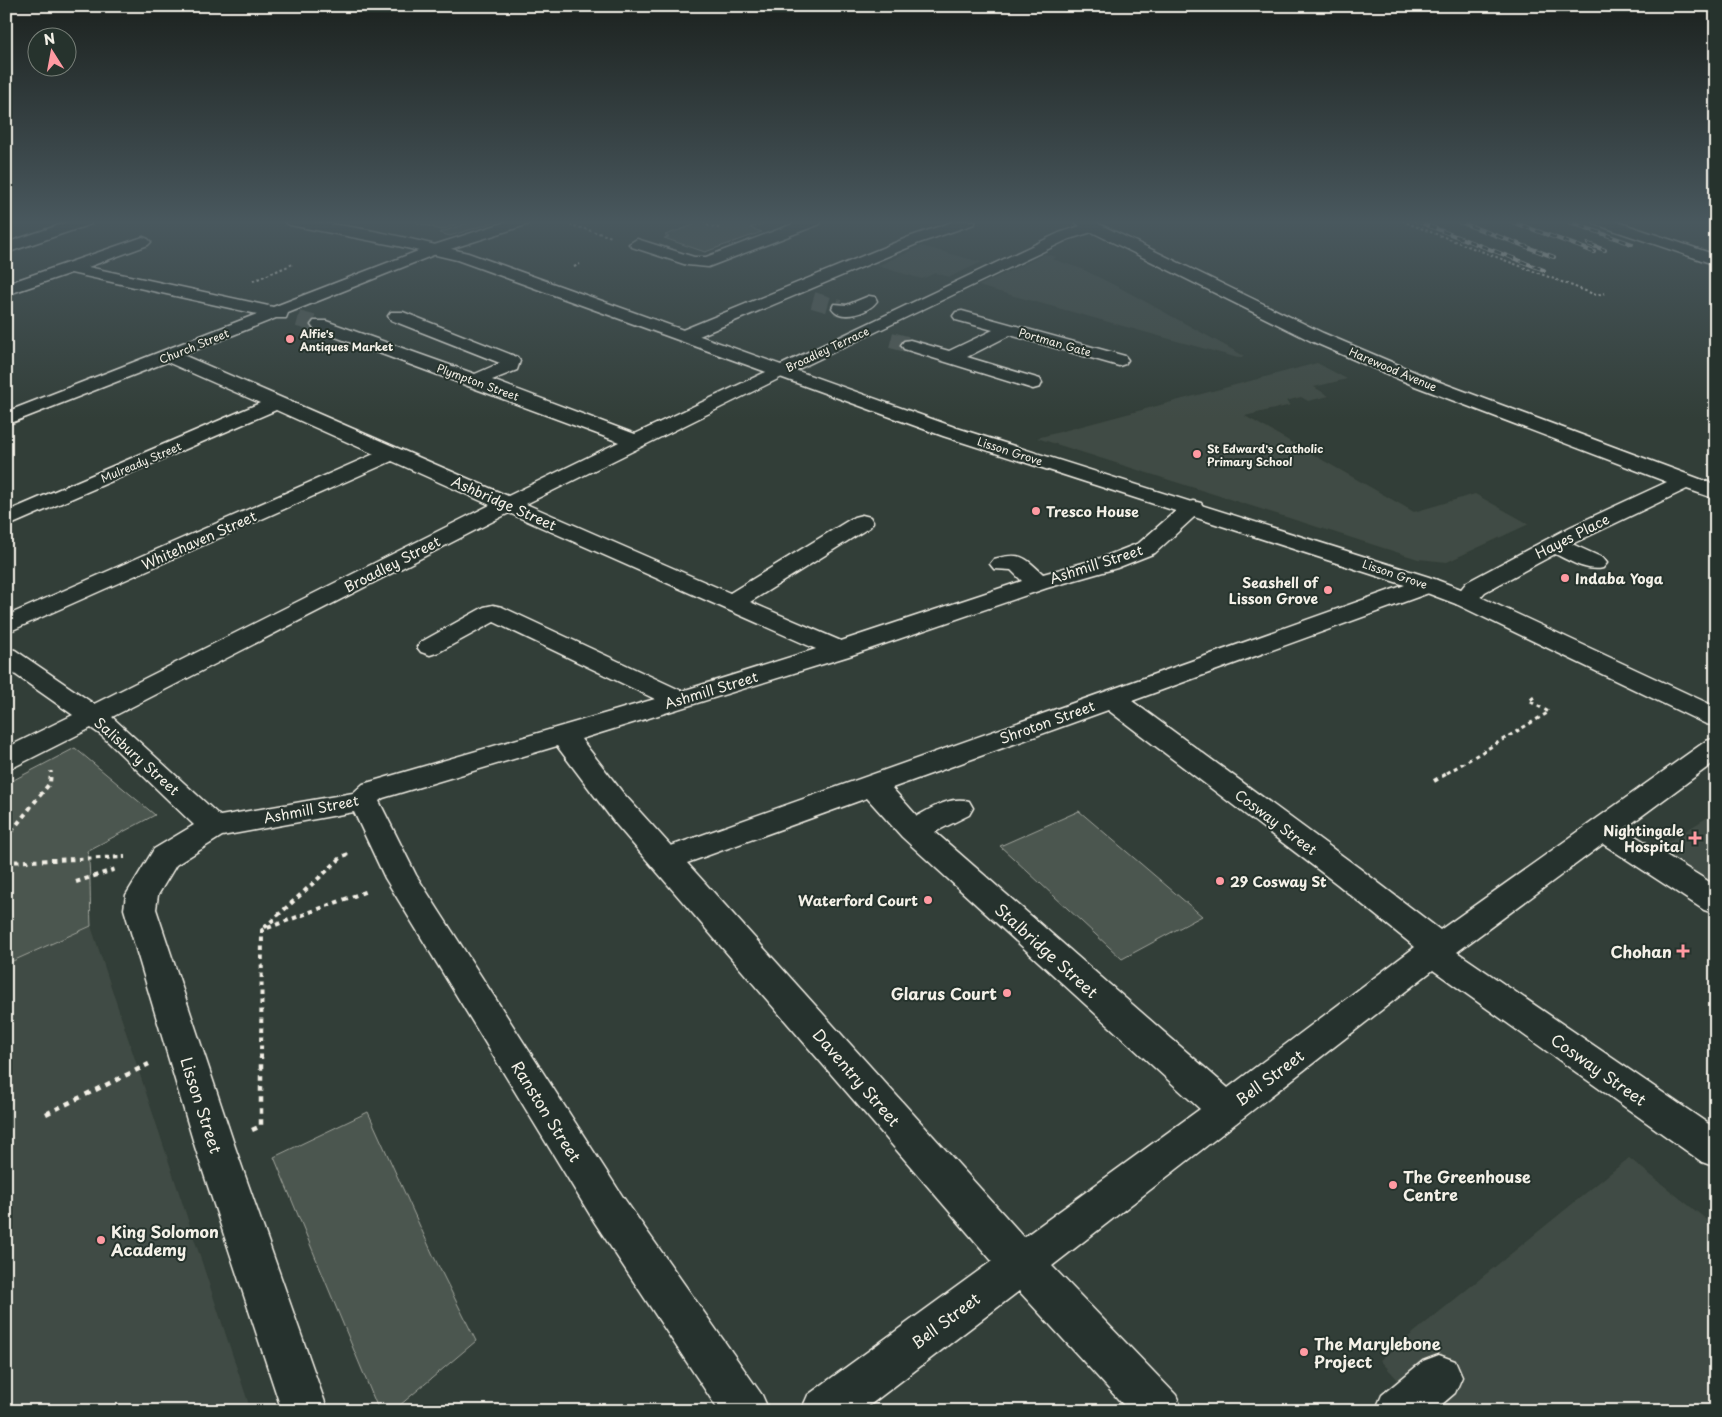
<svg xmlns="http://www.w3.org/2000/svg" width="1722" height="1417" viewBox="0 0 1722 1417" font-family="'Playpen Sans',sans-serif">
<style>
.built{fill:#404b44}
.green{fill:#4c564f;stroke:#a0a49c}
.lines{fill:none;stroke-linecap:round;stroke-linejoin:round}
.minor-tunnel{stroke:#4f5952;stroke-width:16;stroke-dasharray:16 8;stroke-linecap:butt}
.minor-casing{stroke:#f4f1e8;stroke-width:3}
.major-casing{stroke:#f4f1e8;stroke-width:3}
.path-far3{stroke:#f4f1e8;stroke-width:2;stroke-dasharray:2.5 2.5;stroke-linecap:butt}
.path-far2{stroke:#f4f1e8;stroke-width:3;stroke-dasharray:4 4;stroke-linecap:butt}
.path-far1{stroke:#f4f1e8;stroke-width:4;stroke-dasharray:4.5 4.5;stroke-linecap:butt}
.path{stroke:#f4f1e8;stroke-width:4.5;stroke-dasharray:5.5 5.5;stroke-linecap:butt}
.minor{fill:#26332d;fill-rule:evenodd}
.major{fill:#26332d;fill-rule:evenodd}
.rail-casing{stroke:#f4f1e8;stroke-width:4}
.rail{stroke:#26332d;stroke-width:2.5;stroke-dasharray:7;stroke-linecap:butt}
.poi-dot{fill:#ff9aa2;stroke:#26332d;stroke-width:2}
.labels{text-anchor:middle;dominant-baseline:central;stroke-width:4;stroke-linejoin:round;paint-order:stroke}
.far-poi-label{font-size:11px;font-weight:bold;fill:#f4f1e8;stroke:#26332d;text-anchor:start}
.far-street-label{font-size:11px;fill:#f4f1e8;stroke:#26332d}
.street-label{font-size:14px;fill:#f4f1e8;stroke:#26332d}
.poi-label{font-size:14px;font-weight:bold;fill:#f4f1e8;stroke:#26332d;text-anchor:start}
.near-street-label{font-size:16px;fill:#f4f1e8;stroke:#26332d}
.near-poi-label{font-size:16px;font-weight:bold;fill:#f4f1e8;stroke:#26332d;text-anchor:start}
</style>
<rect width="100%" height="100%" fill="#323e38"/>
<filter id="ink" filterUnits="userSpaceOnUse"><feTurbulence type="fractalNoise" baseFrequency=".02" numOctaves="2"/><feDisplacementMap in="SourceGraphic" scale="10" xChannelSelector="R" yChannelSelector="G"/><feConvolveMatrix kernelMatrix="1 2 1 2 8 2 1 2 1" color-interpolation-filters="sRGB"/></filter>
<g filter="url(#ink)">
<!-- built -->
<g class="built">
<path d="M 922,246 L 969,259 L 982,262 L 950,277 L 935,273 L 922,279 L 877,266 Z"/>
<path d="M 1045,254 L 1057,257 L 1052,259 L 1082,269 L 1126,291 L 1244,356 L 1238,358 L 978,286 Z"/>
<path d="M 1317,363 L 1347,379 L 1314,387 L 1329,396 L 1308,401 L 1301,397 L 1286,401 L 1291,405 L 1245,416 L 1414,512 L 1475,494 L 1529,524 L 1447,562 L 1418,559 L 1037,438 Z"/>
<path d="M 1716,812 L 1716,888 L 1653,851 Z"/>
<path d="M 91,926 L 251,1411 L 6,1411 L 6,964 Z"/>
<path d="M 1629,1158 L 1716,1227 L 1716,1411 L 1426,1411 L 1380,1360 Z"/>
</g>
<!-- green -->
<g class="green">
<path d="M 419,221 L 465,221 L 441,230 L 415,222 Z"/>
<path d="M 474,221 L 498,221 L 450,236 L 439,233 Z"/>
<path d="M 689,221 L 757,221 L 764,223 L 750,228 L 762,232 L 705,252 L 664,238 L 669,237 L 665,235 L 694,225 Z"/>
<path d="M 75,748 L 155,815 L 87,851 C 91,859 90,912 91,926 L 6,964 L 6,784 Z"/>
<path d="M 1079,811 L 1202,916 L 1122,959 L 1000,846 Z"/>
<path d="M 368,1112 L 433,1255 L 476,1341 L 393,1411 L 379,1411 L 274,1157 Z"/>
</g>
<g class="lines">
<!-- minor-tunnel -->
<g class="minor-tunnel">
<path d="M 813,300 L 840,308"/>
<path d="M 298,319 L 320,325"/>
<path d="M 891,340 L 910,345"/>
</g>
<!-- minor casing -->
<g class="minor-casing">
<g id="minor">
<path d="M 71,221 L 93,221 L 91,224 L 6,253 L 6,243 Z"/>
<path d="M 509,221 L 531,221 L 529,224 L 441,252 L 288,313 L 286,318 L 276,318 L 183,355 L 508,496 L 619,442 L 314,329 L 311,325 L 314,321 L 326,321 L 475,374 L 500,363 L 391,320 L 388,316 L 391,312 L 403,312 L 517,357 L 520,361 L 517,370 L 492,380 L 635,434 L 1059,233 L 1080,226 L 1074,221 L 1093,221 L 1323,333 L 1429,378 L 1716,485 L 1716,499 L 1687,489 L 1572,544 L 1603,558 L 1607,563 L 1603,568 C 1587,572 1570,561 1555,554 L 1485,592 L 1474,604 L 1465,606 L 1456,604 L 1453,599 L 1467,582 L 1570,527 L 1667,482 L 1415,386 L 1311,341 L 1092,232 L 1069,239 L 786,375 L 526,504 L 730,593 L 854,517 L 862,515 L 870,517 L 873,522 L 870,527 L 750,602 L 841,641 L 1022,581 L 1011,570 L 994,569 L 990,564 L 994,559 C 1020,552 1024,556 1043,574 L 1101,558 L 1139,543 L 1185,503 L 1193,501 L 1201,503 L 1204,508 L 1155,553 L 1117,568 L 1047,588 L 849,656 L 581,739 L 623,793 L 671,846 L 1419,580 L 1428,578 L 1437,580 L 1440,585 L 1437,590 L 1132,701 L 1359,868 L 1440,930 L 1706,741 L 1716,738 L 1716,761 L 1624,829 L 1716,886 L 1716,914 L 1704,910 L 1603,844 L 1457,952 L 1716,1129 L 1716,1167 L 1702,1162 L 1433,970 L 1052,1266 L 1176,1395 L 1183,1411 L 1129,1411 L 1019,1291 L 862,1411 L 801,1411 L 808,1395 L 992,1261 L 614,822 L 557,746 L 383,798 L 379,801 L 416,875 L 623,1197 L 762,1395 L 769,1411 L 719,1411 L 595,1223 L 385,878 L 354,812 L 222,836 L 176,865 L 158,895 L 156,909 L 235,1147 L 328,1411 L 282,1411 L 195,1147 L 124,909 L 126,895 L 154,849 L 194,825 L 101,735 L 91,728 L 16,766 L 6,769 L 6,748 L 73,715 L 6,668 L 6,648 L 15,650 L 94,704 L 490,505 L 392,461 L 6,633 L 6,616 L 374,454 L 276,410 L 6,527 L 6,512 L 260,403 L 167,362 L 6,425 L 6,412 L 257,314 L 71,273 L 6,295 L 6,284 L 143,237 L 148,239 L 151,242 L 148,245 L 88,267 L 273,307 L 431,246 ZM 509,513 L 816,649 L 682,691 L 502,607 L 493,605 L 484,607 L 421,642 L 417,647 L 421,652 L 430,655 L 439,652 L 494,622 L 655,699 L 363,784 L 353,793 L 220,816 L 112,717 ZM 1108,710 L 1337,884 L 1415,947 L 1228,1088 L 935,832 L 969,815 L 973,808 L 969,801 C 950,796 934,807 917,816 L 892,788 ZM 867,798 L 902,837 L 1200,1109 L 1024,1237 L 687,863 Z"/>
<path d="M 801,221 L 822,221 L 820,224 L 708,267 L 687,265 L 632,247 L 629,244 L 637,239 L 694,257 L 706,257 Z"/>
<path d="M 955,221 L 976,221 L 974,224 L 919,243 L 692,339 L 680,339 L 677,335 L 680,331 L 909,237 Z"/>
<path d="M 1593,221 L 1615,221 L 1716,255 L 1716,265 L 1595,224 Z"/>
<path d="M 869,296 L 875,297 L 877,301 C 869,313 841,322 832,308 L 834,304 L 847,305 Z"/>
<path d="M 962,311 L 1125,356 L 1128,360 L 1125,364 L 1119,366 L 1010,335 L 967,357 L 1040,379 L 1042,383 L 1040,387 L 1033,389 L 904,349 L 901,345 L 904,341 L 910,340 L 949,351 L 993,330 L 956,320 L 953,316 L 956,312 Z"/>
<path d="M 1439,1355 L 1455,1361 L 1462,1377 L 1455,1393 L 1434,1411 L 1375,1411 L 1382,1395 L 1423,1361 Z"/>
</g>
</g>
<!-- major casing -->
<g class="major-casing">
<path id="major" d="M 283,221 C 345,221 407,238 468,253 L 957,428 L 1429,577 L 1474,594 L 1716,707 L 1716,726 L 1706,724 L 1456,604 L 1411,587 L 943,436 L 457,260 L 398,246 L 290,225 Z"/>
</g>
<!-- path-far3 -->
<g class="path-far3">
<path d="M 566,221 L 571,225 L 612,237"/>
<path d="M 704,221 L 709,226 L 719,228"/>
<path d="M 1402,221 L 1596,295 L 1605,293"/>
<path d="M 574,267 L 580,264"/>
<path d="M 253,281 L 293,264"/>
</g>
<!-- path-far2 -->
<g class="path-far2">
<path d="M 51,773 L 51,771"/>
<path d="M 1447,773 L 1549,712 L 1529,701 L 1534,697"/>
</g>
<!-- path-far1 -->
<g class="path-far1">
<path d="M 1434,781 L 1449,772"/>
<path d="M 6,838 L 50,783 L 51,772"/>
<path d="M 6,862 L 125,857"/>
<path d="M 76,882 L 116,869"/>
<path d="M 264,928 L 343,856 L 352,853"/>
<path d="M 261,1059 L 262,930 L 367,891"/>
</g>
<!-- path -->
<g class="path">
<path d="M 46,1114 L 149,1064"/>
<path d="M 252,1130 L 261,1126 L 261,1057"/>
</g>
<!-- minor -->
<use href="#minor" class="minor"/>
<!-- major -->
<use href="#major" class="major"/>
<!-- rail casing -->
<g class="rail-casing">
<g id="rail">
<path d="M 1416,221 L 1544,270"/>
<path d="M 1457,221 L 1554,257"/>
<path d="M 1510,221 L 1594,252"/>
<path d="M 1567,221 L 1632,244"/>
<path d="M 1588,244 L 1605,250"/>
</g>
</g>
<!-- rail -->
<use href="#rail" class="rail"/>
</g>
</g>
<!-- sky -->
<linearGradient id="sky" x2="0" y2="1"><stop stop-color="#1c221f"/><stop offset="0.53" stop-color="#49585e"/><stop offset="1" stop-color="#49585e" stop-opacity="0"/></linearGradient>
<rect width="1722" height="419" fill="url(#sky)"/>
<!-- markers -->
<g class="poi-dot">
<circle cx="290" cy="339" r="5"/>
<circle cx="1197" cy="454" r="5"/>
<circle cx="1036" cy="511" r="5"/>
<circle cx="1565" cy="578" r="5"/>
<circle cx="1328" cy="590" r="5"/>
<path d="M1692.5 830.5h5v5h5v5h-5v5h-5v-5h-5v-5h5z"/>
<circle cx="1220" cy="881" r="5"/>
<circle cx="928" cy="900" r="5"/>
<path d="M1680.5 943.5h5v5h5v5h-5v5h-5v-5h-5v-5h5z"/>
<circle cx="1007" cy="993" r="5"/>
<circle cx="1393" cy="1185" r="5"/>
<circle cx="101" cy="1240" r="5"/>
<circle cx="1304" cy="1352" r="5"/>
</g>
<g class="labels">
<!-- far-poi labels -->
<g class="far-poi-label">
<text x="300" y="333">Alfie's<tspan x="300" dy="13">Antiques Market</tspan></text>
<text x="1207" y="448">St Edward's Catholic<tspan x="1207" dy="13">Primary School</tspan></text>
</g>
<!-- far-street labels -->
<g class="far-street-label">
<text transform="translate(1055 342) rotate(16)">Portman Gate</text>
<text transform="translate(194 346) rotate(-22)">Church Street</text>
<text transform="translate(827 349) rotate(-25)">Broadley Terrace</text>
<text transform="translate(1393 369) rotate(23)">Harewood Avenue</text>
<text transform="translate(478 382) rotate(20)">Plympton Street</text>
<text transform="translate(1010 451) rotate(18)">Lisson Grove</text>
<text transform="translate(141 462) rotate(-23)">Mulready Street</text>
<text transform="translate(1395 574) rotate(19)">Lisson Grove</text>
</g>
<!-- street labels -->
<g class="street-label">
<text transform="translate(504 503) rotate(24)">Ashbridge Street</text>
<text transform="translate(1572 536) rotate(-27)">Hayes Place</text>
<text transform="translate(199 540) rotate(-24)">Whitehaven Street</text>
<text transform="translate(392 564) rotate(-27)">Broadley Street</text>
<text transform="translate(1096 564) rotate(-18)">Ashmill Street</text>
<text transform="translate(711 690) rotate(-17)">Ashmill Street</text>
<text transform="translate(1047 722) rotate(-20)">Shroton Street</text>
<text transform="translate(137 756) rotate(42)">Salisbury Street</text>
<text transform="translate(311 809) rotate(-11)">Ashmill Street</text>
<text transform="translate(1276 822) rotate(37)">Cosway Street</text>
</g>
<!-- poi labels -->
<g class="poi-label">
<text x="1046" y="511">Tresco House</text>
<text x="1575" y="578">Indaba Yoga</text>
<text x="1318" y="582" text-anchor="end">Seashell of<tspan x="1318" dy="16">Lisson Grove</tspan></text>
<text x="1684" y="830" text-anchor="end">Nightingale<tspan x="1684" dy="16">Hospital</tspan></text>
<text x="1230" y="881">29 Cosway St</text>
<text x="918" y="900" text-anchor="end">Waterford Court</text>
</g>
<!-- near-street labels -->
<g class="near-street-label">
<text transform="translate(1047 950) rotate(42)">Stalbridge Street</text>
<text transform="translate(1599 1069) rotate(35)">Cosway Street</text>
<text transform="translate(857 1077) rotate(49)">Daventry Street</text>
<text transform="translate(1269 1077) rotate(-37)">Bell Street</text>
<text transform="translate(202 1105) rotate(72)">Lisson Street</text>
<text transform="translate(547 1111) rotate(58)">Ranston Street</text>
<text transform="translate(945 1320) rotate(-37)">Bell Street</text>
</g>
<!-- near-poi labels -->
<g class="near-poi-label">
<text x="1672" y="951" text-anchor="end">Chohan</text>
<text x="997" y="993" text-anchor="end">Glarus Court</text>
<text x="1403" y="1176">The Greenhouse<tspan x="1403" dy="18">Centre</tspan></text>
<text x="111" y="1231">King Solomon<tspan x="111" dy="18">Academy</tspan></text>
<text x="1314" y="1343">The Marylebone<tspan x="1314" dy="18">Project</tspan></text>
</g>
</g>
<!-- margin -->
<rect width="1722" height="1417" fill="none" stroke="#26332d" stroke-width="25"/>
<rect x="12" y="12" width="1697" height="1392" fill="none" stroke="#f4f1e8" stroke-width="2" filter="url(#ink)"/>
<!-- north arrow -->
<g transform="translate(52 52) rotate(349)"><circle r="24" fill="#26332d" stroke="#787f78"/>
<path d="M0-4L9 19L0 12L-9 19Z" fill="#ff9aa2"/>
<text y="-8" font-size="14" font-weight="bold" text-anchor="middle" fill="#f4f1e8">N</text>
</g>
</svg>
